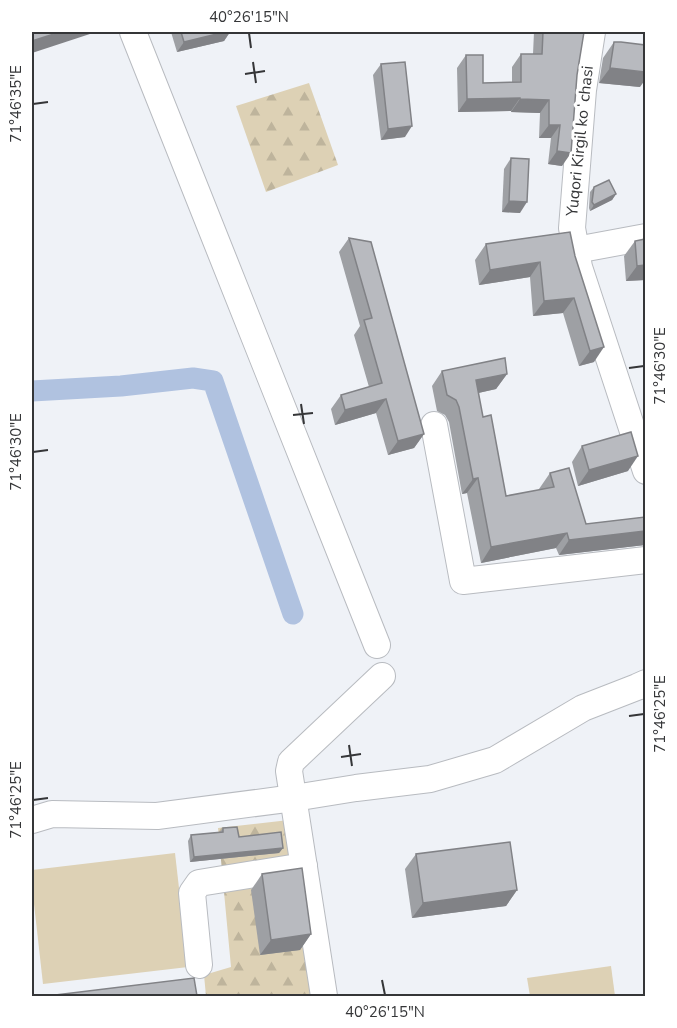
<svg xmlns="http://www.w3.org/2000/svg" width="677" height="1028" viewBox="0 0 677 1028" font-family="'Nunito Sans',sans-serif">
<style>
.forest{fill:url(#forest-firs)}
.park{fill:#ddd1b5}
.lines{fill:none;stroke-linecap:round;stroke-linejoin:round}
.canal{stroke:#b0c2e0;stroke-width:21}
.minor-casing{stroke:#b8bbc0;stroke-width:28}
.minor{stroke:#fff;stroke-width:26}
.wall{fill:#9ea0a4}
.shaded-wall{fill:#818286}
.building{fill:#b8babf;stroke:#818286;stroke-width:1.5}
.ticks{fill:none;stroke:#353638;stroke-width:2}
.labels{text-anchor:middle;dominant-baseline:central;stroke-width:6;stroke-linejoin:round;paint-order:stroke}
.street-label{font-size:16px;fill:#353638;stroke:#fff}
.neatline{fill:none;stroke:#353638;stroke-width:2}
.ticks-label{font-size:15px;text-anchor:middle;fill:#353638}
</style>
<defs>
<pattern id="forest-firs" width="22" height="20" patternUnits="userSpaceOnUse" patternTransform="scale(1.5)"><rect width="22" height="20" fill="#ddd1b5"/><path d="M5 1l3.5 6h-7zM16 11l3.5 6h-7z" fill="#beb49c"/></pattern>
</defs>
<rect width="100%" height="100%" fill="#eff2f7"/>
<!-- forest -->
<g class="forest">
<path d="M 309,83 L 338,165 L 266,192 L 236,106 Z"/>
<path d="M 289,820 L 311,996 L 206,996 L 204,975 L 231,967 L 218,828 Z"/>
</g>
<!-- park -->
<g class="park">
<path d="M 175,853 L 188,967 L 43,984 L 32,886 L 32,870 Z"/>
<path d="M 611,966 L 615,996 L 530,996 L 527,978 Z"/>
</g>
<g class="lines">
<!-- canal -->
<path class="canal" d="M 32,391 L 121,386 L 193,378 L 213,381 L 293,614"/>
<!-- minor casing -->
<g class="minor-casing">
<g id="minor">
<path d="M 133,32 L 377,645"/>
<path d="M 592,32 L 583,90 L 572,228 L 579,267 L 646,471"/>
<path d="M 576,250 L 646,237"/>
<path d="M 434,425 L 463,581 L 646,560"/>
<path d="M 32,820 L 52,814 L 157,816 L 294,798 L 356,788 L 430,779 L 495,760 L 583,708 L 637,687 L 646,683"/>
<path d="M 199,965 L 192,893 L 199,883 L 304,866"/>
<path d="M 324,996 L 289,771 L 291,762 L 382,676"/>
</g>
</g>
<!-- minor -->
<use href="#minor" class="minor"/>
</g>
<!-- wall -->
<g class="wall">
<path d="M 171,32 L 230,32 L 224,41 L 177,52 Z"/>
<path d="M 534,32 L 584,32 L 562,166 L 548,164 L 551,138 L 539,138 L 540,113 L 511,112 L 511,111 L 458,112 L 457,68 L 466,55 L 483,83 L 512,82 L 512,67 L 521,54 L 533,54 Z"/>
<path d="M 614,42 L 640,87 L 599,83 L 603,58 Z"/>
<path d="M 381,64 L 405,137 L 381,140 L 373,75 Z"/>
<path d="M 511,158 L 520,213 L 502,212 L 504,169 Z"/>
<path d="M 594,187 L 616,194 L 612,200 L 590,211 L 589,208 L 590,192 Z"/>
<path d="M 570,232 L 594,362 L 579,366 L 563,313 L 533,316 L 530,277 L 479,285 L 475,260 L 486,244 Z"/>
<path d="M 349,238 L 424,434 L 414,448 L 388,455 L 376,413 L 335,425 L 331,409 L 341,395 L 369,387 L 354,335 L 360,326 L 339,252 Z"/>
<path d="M 635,241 L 645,280 L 626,281 L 624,256 Z"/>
<path d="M 442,371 L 507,374 L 496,389 L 478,393 L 483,417 L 506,496 L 539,490 L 539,489 L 550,473 L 586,524 L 645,517 L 645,545 L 559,555 L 556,548 L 481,563 L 467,493 L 462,494 L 449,422 L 445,415 L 437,411 L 432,386 Z"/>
<path d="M 582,446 L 628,471 L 578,486 L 572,462 Z"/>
<path d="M 223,828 L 239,837 L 283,848 L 279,853 L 190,862 L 188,841 L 191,835 L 220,832 Z"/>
<path d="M 416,854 L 517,890 L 506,906 L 412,918 L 405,869 Z"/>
<path d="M 262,874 L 311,934 L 300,950 L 260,955 L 251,890 Z"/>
</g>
<!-- shaded-wall -->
<g class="shaded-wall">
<path d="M 60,32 L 96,32 L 32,53 L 32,41 Z"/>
<path d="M 225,32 L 230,32 L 224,41 L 177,52 L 184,42 Z"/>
<path d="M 610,68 L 645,72 L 645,80 L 640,87 L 599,83 Z"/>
<path d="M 520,98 L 511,111 L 458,112 L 467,99 Z"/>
<path d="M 520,99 L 549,100 L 540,113 L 511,112 Z"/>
<path d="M 549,125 L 560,125 L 551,138 L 539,138 Z"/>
<path d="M 412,126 L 405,137 L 381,140 L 388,129 Z"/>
<path d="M 557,151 L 571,153 L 562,166 L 548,164 Z"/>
<path d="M 616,194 L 612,200 L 590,211 L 594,205 Z"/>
<path d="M 509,201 L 527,202 L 520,213 L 502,212 Z"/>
<path d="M 540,262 L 530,277 L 479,285 L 490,270 Z"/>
<path d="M 645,265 L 645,280 L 626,281 L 637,266 Z"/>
<path d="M 574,298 L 563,313 L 533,316 L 544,301 Z"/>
<path d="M 604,347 L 594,362 L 579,366 L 590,351 Z"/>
<path d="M 507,374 L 496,389 L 465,396 L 476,380 Z"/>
<path d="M 386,399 L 376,413 L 335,425 L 345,410 Z"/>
<path d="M 424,434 L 414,448 L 388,455 L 398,441 Z"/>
<path d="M 638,456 L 628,471 L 578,486 L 589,470 Z"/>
<path d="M 478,478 L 467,493 L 462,494 L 473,479 Z"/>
<path d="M 645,531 L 645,545 L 559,555 L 569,540 Z"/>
<path d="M 567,533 L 556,548 L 481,563 L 491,547 Z"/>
<path d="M 283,848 L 279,853 L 190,862 L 194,857 Z"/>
<path d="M 517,890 L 506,906 L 412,918 L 423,903 Z"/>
<path d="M 311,934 L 300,950 L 260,955 L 271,940 Z"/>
</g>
<!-- building -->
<g class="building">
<path d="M 32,32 L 60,32 L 32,41 Z"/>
<path d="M 181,32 L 225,32 L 184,42 Z"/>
<path d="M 543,32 L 584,32 L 577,75 L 571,153 L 557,151 L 560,125 L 549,125 L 549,100 L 520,99 L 520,98 L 467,99 L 466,55 L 483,55 L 483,83 L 521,82 L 521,54 L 542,54 Z"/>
<path d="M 614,42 L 621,42 L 645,45 L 645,72 L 610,68 Z"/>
<path d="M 405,62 L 412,126 L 388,129 L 381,64 Z"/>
<path d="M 511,158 L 529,159 L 527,202 L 509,201 Z"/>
<path d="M 609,180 L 616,194 L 594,205 L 592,202 L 594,187 Z"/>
<path d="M 570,232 L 575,256 L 604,347 L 590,351 L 574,298 L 544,301 L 540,262 L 490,270 L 486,244 Z"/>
<path d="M 349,238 L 371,242 L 424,434 L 398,441 L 386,399 L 345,410 L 341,395 L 382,383 L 364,320 L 372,318 Z"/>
<path d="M 645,239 L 645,265 L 637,266 L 635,241 Z"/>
<path d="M 505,358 L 507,374 L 476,380 L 483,417 L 491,415 L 506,496 L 554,487 L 550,473 L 569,468 L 586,524 L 645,517 L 645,531 L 569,540 L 567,533 L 491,547 L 478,478 L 473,479 L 459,407 L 456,400 L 447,395 L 442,371 Z"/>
<path d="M 631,432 L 638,456 L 589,470 L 582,446 Z"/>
<path d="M 237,827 L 239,837 L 281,832 L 283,848 L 194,857 L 191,835 L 223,832 L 223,828 Z"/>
<path d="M 510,842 L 517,890 L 423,903 L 416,854 Z"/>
<path d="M 302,868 L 311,934 L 271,940 L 262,874 Z"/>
<path d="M 194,978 L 197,996 L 47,996 Z"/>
</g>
<!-- ticks -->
<path class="ticks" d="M 249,33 L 251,48M 253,62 L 256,83M 245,74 L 265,71M 33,104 L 48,102M 629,368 L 644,366M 301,404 L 304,424M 293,415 L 313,413M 33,452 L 48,450M 629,716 L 644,714M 349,745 L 352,766M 341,757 L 361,754M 33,800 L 48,798M 382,980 L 385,995"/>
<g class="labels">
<!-- street labels -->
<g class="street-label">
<text transform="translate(580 141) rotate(-84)">Yuqori Kirgil koʻchasi</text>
</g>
</g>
<!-- border -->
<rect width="677" height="1028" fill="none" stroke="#ffffff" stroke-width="66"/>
<rect x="33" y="33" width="611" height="962" class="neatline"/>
<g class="ticks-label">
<text x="249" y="22">40°26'15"N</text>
<text transform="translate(16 104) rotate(-90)" y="5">71°46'35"E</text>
<text transform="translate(660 366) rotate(-90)" y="5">71°46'30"E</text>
<text transform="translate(16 452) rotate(-90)" y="5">71°46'30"E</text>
<text transform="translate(660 714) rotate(-90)" y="5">71°46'25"E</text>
<text transform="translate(16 800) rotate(-90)" y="5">71°46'25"E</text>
<text x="385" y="1017">40°26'15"N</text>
</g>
</svg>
